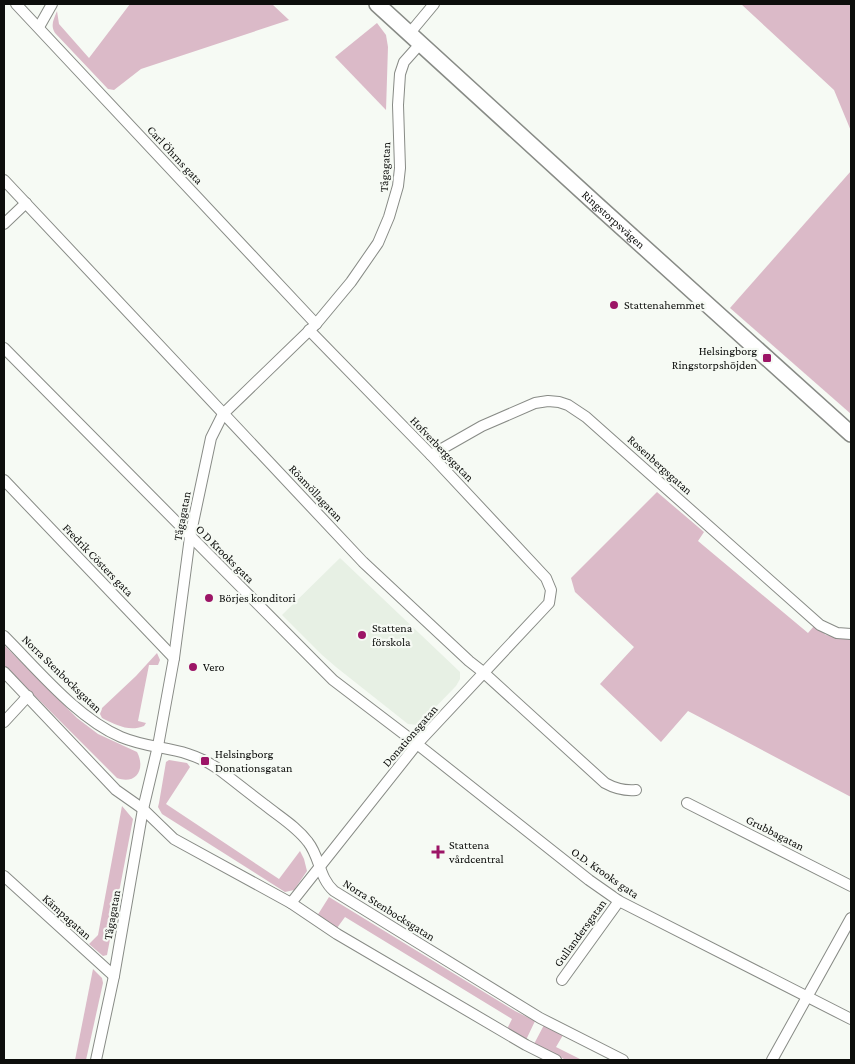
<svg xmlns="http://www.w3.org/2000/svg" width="855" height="1064" viewBox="0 0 855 1064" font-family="'Crimson Pro',serif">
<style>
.built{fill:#e7f0e4}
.green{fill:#dbbac8}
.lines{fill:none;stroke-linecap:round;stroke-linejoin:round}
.street-casing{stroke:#888b86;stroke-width:12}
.secondary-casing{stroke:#888b86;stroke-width:18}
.street{stroke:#fff;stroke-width:10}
.secondary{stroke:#fff;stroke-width:15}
.poi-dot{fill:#9c1566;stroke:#f6faf4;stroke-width:2}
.labels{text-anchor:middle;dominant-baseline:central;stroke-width:4.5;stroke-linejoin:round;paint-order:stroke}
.street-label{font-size:12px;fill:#0d0e0c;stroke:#f6faf4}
.poi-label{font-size:12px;fill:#0d0e0c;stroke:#f6faf4;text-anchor:start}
</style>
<rect width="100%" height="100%" fill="#f6faf4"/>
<!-- built -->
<path class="built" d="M 340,558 L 460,672 L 460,679 L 456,686 L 418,725 L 408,724 L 336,667 L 321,654 L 282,615 Z"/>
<!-- green -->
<g class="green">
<path d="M 130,4 L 272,4 L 289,20 L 141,69 L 114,90 L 108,89 L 55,33 C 50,25 54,19 57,11 L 59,24 L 89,58 Z"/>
<path d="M 741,4 L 851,4 L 851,131 L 834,90 Z"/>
<path d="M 377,23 L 386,35 L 388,47 L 386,110 L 335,57 Z"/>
<path d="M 851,171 L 851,414 L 730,308 Z"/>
<path d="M 657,492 L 704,532 L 698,541 L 808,633 L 814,626 L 826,635 L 851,639 L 851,797 L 688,711 L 661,742 L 600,684 L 634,647 L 575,592 L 571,578 Z"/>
<path d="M 4,645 L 77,718 L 98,734 L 137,752 C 146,769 136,785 117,778 L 4,665 Z"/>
<path d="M 157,653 L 160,660 L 158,665 L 149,665 L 138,721 L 146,723 L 144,726 C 129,732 116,725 102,718 L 100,714 L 102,708 L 136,676 Z"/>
<path d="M 169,760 L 187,763 L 190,767 L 166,804 L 279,879 L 300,851 L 304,859 L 307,871 L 294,890 L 285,892 L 162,814 L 158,807 L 159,803 L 166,762 Z"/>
<path d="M 122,806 L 133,819 L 107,955 L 103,956 L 89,944 L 98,935 Z"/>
<path d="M 329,897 L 515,1011 L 535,1021 L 526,1040 L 507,1029 L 512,1019 L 345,917 L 337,928 L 317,916 Z"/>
<path d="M 93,969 L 102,978 L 103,983 L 86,1060 L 75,1060 Z"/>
<path d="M 544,1025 L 563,1035 L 556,1047 L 582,1060 L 566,1060 L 534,1044 Z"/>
</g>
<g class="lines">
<!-- street casing -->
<g class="street-casing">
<g id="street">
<path d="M 16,4 L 316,324"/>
<path d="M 39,27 L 52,4"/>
<path d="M 409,34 L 434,4"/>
<path d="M 4,180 L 363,562 L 469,661 L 483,672 L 605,783 C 614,788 625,791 636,790"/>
<path d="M 4,224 L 26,203"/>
<path d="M 4,348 L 333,680 L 417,744 L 589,880 L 619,901 L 851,1019"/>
<path d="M 431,455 L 482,426 L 535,403 L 548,401 L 559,402 L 568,405 L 586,417 L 820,625 L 837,633 L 851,634"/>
<path d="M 4,480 L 174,658"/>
<path d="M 4,636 C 38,670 77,718 121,737 C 154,751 183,745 217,768 C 233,780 249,793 265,805 C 280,817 297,827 308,842 C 320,857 319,878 334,891 L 540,1018 L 623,1060"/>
<path d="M 4,672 L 116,790 L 143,809 L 174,839 L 291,903 L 337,934 L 526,1045 L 556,1060"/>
<path d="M 4,722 L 28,696"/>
<path d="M 687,803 L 851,886"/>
<path d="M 4,876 L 114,976"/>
<path d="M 291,903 L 417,744 L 549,603 L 551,590 L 546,578 L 431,455 L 309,330"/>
<path d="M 562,980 L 619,901"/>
<path d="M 96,1060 L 114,976 L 143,809 L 158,746 L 174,658 L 190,537 L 211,438 L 223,414 L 316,324 L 351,282 L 378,243 L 389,217 L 398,186 L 400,168 L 398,105 L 400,74 L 404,62 L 420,44"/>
<path d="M 772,1060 L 851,918"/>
</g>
</g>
<!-- secondary casing -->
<g class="secondary-casing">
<g id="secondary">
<path id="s1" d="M 377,4 L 596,204 L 851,434"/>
</g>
</g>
<!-- street -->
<use href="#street" class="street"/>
<!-- secondary -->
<use href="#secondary" class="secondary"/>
</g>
<!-- markers -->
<g class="poi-dot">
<circle cx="614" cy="305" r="5"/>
<rect x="762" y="353" width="10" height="10" rx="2.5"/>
<circle cx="209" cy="598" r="5"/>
<circle cx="362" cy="635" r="5"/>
<circle cx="193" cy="667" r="5"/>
<rect x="200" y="756" width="10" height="10" rx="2.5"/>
<path d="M435.5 844.5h5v5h5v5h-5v5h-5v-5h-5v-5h5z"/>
</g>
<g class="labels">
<!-- street labels -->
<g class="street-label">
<text transform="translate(175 155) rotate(47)">Carl Öhrns gata</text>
<text transform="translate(385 167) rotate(-87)">Tågagatan</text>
<text stroke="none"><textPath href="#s1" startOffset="320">Ringstorpsvägen</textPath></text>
<text transform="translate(442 449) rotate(46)">Hofverbergsgatan</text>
<text transform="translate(660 465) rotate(42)">Rosenbergsgatan</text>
<text transform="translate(316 493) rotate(47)">Röamöllagatan</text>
<text transform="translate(182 516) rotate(-79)">Tågagatan</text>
<text transform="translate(225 554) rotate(45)">O D Krooks gata</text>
<text transform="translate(98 560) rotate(46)">Fredrik Cösters gata</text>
<text transform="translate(62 674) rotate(44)">Norra Stenbocksgatan</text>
<text transform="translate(410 736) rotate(-49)">Donationsgatan</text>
<text transform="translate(775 833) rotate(27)">Grubbagatan</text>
<text transform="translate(605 873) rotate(35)">O.D. Krooks gata</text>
<text transform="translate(389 910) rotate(32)">Norra Stenbocksgatan</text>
<text transform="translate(112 915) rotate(-80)">Tågagatan</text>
<text transform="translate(67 917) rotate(42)">Kämpagatan</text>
<text transform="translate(580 933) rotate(-54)">Gullandersgatan</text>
</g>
<!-- poi labels -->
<g class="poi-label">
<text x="624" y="305">Stattenahemmet</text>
<text x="757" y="351" text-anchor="end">Helsingborg<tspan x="757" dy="14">Ringstorpshöjden</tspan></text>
<text x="219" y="598">Börjes konditori</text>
<text x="372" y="628">Stattena<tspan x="372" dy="14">förskola</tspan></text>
<text x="203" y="667">Vero</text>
<text x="215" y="754">Helsingborg<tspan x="215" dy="14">Donationsgatan</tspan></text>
<text x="449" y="845">Stattena<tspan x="449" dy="14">vårdcentral</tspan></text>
</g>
</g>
<!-- border -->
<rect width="855" height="1064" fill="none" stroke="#0d0e0c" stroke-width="10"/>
</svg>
